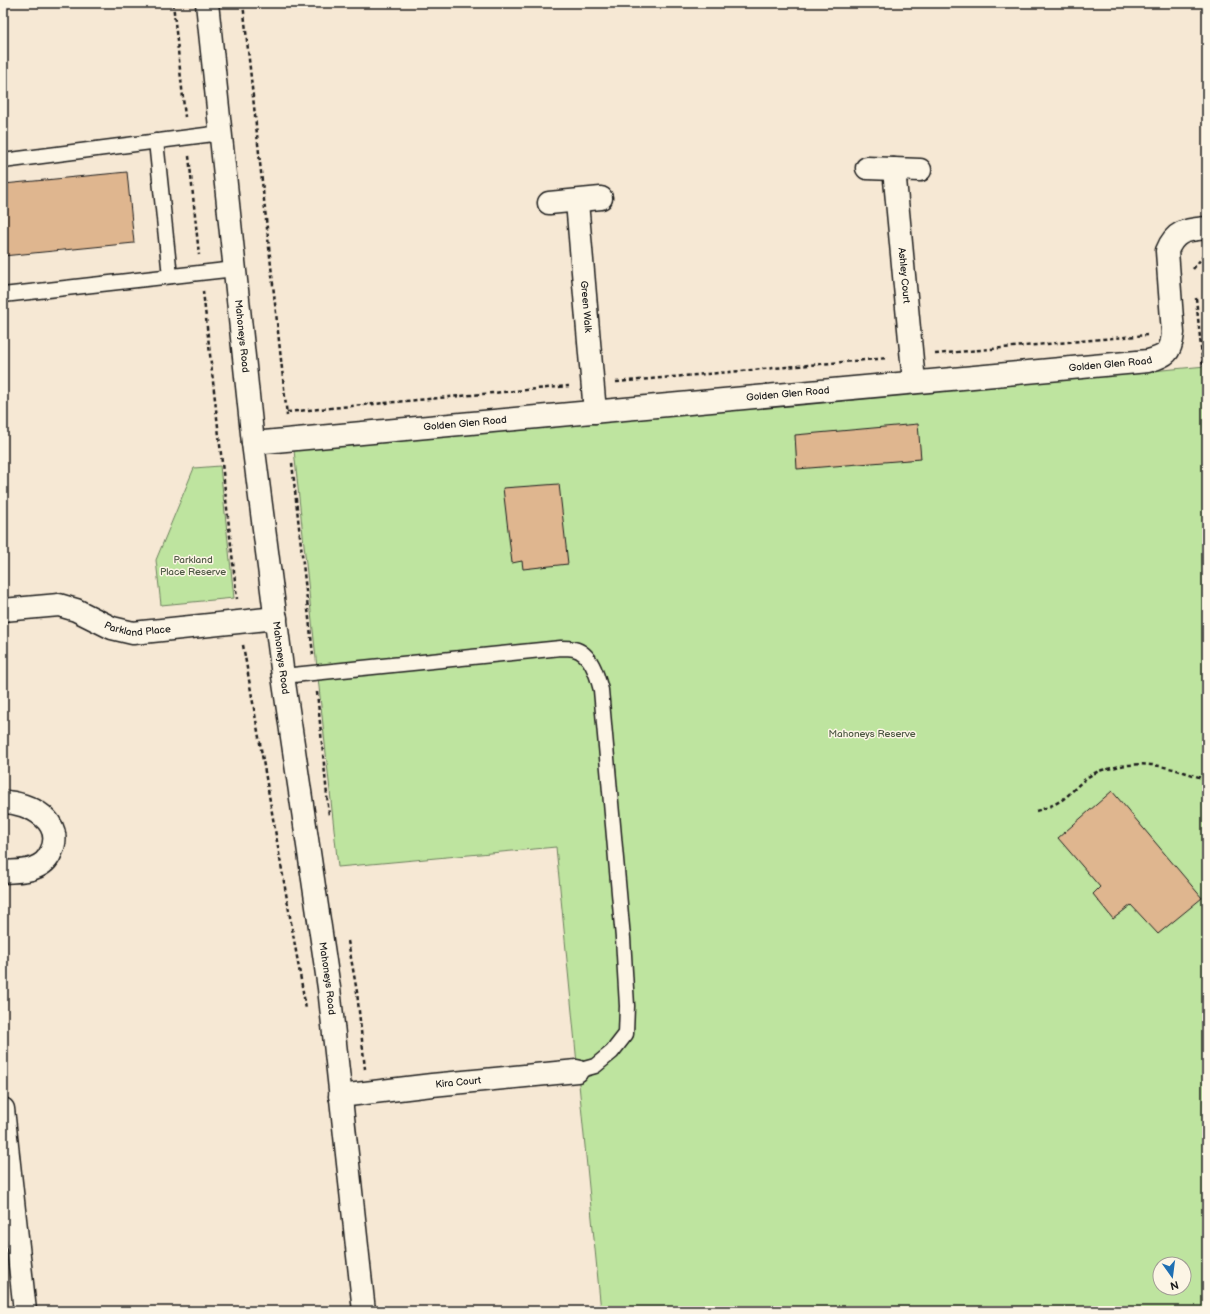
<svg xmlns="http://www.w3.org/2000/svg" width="1210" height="1314" viewBox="0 0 1210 1314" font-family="'Balsamiq Sans',sans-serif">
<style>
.green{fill:#bee49f;stroke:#6d805e;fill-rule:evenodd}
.building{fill:#dfb68f;stroke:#1c1c1c}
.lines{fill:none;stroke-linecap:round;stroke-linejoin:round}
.lane-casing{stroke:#1c1c1c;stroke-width:17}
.street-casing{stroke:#1c1c1c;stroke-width:25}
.secondary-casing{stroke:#1c1c1c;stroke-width:25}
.path{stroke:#1c1c1c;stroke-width:2.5;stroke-dasharray:4 3;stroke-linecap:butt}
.lane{stroke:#fcf5e5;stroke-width:14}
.street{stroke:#fcf5e5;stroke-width:22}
.secondary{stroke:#fcf5e5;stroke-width:22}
.labels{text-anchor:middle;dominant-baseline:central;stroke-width:3;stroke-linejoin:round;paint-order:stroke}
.street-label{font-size:10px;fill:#1c1c1c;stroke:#fcf5e5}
.park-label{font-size:10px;fill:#4d5843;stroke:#fcf5e5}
</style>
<rect width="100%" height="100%" fill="#f6e8d4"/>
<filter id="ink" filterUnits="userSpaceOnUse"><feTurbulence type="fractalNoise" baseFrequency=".025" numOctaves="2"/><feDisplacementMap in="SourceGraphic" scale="8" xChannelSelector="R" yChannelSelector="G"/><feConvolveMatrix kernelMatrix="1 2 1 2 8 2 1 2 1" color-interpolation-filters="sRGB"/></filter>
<g filter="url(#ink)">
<!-- green -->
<g class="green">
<path d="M 1206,366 L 1207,380 L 1207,1311 L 601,1311 L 556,847 L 338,867 L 294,450 ZM 1160,1264 L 1184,1264 L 1184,1288 L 1160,1288 Z"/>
<path d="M 220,466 L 234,598 L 161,605 L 156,560 L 194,468 Z"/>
</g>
<!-- building -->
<g class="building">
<path d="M 127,172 L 134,243 L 3,256 L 3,176 L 4,184 Z"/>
<path d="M 918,424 L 921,459 L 797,469 L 795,435 Z"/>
<path d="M 559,484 L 568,564 L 523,569 L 522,561 L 512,563 L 503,488 Z"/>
<path d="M 1112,791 L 1202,898 L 1158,934 L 1131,905 L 1113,919 L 1093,894 L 1100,887 L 1058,838 Z"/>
</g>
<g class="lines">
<!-- lane casing -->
<g class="lane-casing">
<g id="lane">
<path d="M 156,141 L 170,276"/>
<path d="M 3,161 L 221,133"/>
<path d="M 3,295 L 235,269"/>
<path d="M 283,676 L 561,648 C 565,648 570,648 574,649 C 591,653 597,675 601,690 L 623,938 L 627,1006 L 626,1034 L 612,1052 L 595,1066 L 577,1071"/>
</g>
</g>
<!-- street casing -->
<g class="street-casing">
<g id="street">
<path d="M 867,168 L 920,170"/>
<path id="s1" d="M 894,169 L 914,382"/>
<path id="s2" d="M 577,202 L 595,412"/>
<path d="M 549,203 L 601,198"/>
<path id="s3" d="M 253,443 L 1148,361 C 1166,356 1171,353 1173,333 L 1167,251 C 1175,230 1187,230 1207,228"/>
<path id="s4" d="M 3,610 L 59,605 L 76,610 L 112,628 L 133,633 L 276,618"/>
<path d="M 3,802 C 29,802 66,822 51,852 C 48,860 42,865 34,868 C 25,872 12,871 3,872"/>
<path id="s5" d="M 340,1096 L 432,1085 L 577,1071"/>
<path d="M 3,1109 L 25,1311"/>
</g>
</g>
<!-- secondary casing -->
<g class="secondary-casing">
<g id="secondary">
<path id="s6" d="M 207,3 L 253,443 L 283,676 L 329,988 L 364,1311"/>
</g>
</g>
<!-- path -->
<g class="path">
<path d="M 173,3 L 185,117"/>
<path d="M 243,3 L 287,416"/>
<path d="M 189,156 L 199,255"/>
<path d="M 1193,269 L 1205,254 L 1207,254"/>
<path d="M 203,291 L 237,599"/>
<path d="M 1196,298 L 1203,367"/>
<path d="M 935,354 L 1147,335"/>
<path d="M 616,382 L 888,358"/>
<path d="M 287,412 L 569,386"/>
<path d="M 292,463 L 313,655"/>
<path d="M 243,645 L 306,1009"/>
<path d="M 317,692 L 329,816"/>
<path d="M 1036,811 C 1047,808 1057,804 1066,797 C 1076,788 1085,777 1097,772 C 1101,770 1107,769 1112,768 C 1146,759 1174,768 1207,780"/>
<path d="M 348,941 L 357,992 L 365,1069"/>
</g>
<!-- lane -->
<use href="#lane" class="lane"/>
<!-- street -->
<use href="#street" class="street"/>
<!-- secondary -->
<use href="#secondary" class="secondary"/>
</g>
</g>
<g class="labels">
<!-- street labels -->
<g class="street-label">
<text stroke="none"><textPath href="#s1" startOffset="107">Ashley Court</textPath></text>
<text stroke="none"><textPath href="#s2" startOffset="105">Green Walk</textPath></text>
<text stroke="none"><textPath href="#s6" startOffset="335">Mahoneys Road</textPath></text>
<text stroke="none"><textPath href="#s3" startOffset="861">Golden Glen Road</textPath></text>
<text stroke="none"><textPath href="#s3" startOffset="537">Golden Glen Road</textPath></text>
<text stroke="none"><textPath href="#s3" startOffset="213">Golden Glen Road</textPath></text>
<text stroke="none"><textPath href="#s4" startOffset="140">Parkland Place</textPath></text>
<text stroke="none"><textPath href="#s6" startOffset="659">Mahoneys Road</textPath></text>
<text stroke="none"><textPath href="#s6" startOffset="983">Mahoneys Road</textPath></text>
<text stroke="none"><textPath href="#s5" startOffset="119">Kira Court</textPath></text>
</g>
<!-- park labels -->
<g class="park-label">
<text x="193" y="560">Parkland<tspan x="193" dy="12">Place Reserve</tspan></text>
<text x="872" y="734">Mahoneys Reserve</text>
</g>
</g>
<!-- margin -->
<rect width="1210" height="1314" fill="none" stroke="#fcf5e5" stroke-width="16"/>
<rect x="8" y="8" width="1194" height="1298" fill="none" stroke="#1c1c1c" stroke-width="1.5" filter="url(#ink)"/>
<!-- north arrow -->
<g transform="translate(1172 1276) rotate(166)"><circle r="19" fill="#fcf5e5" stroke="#a29e95"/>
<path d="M0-3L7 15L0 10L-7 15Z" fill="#1f6fb2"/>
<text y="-6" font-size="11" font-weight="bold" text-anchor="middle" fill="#1c1c1c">N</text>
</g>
</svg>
